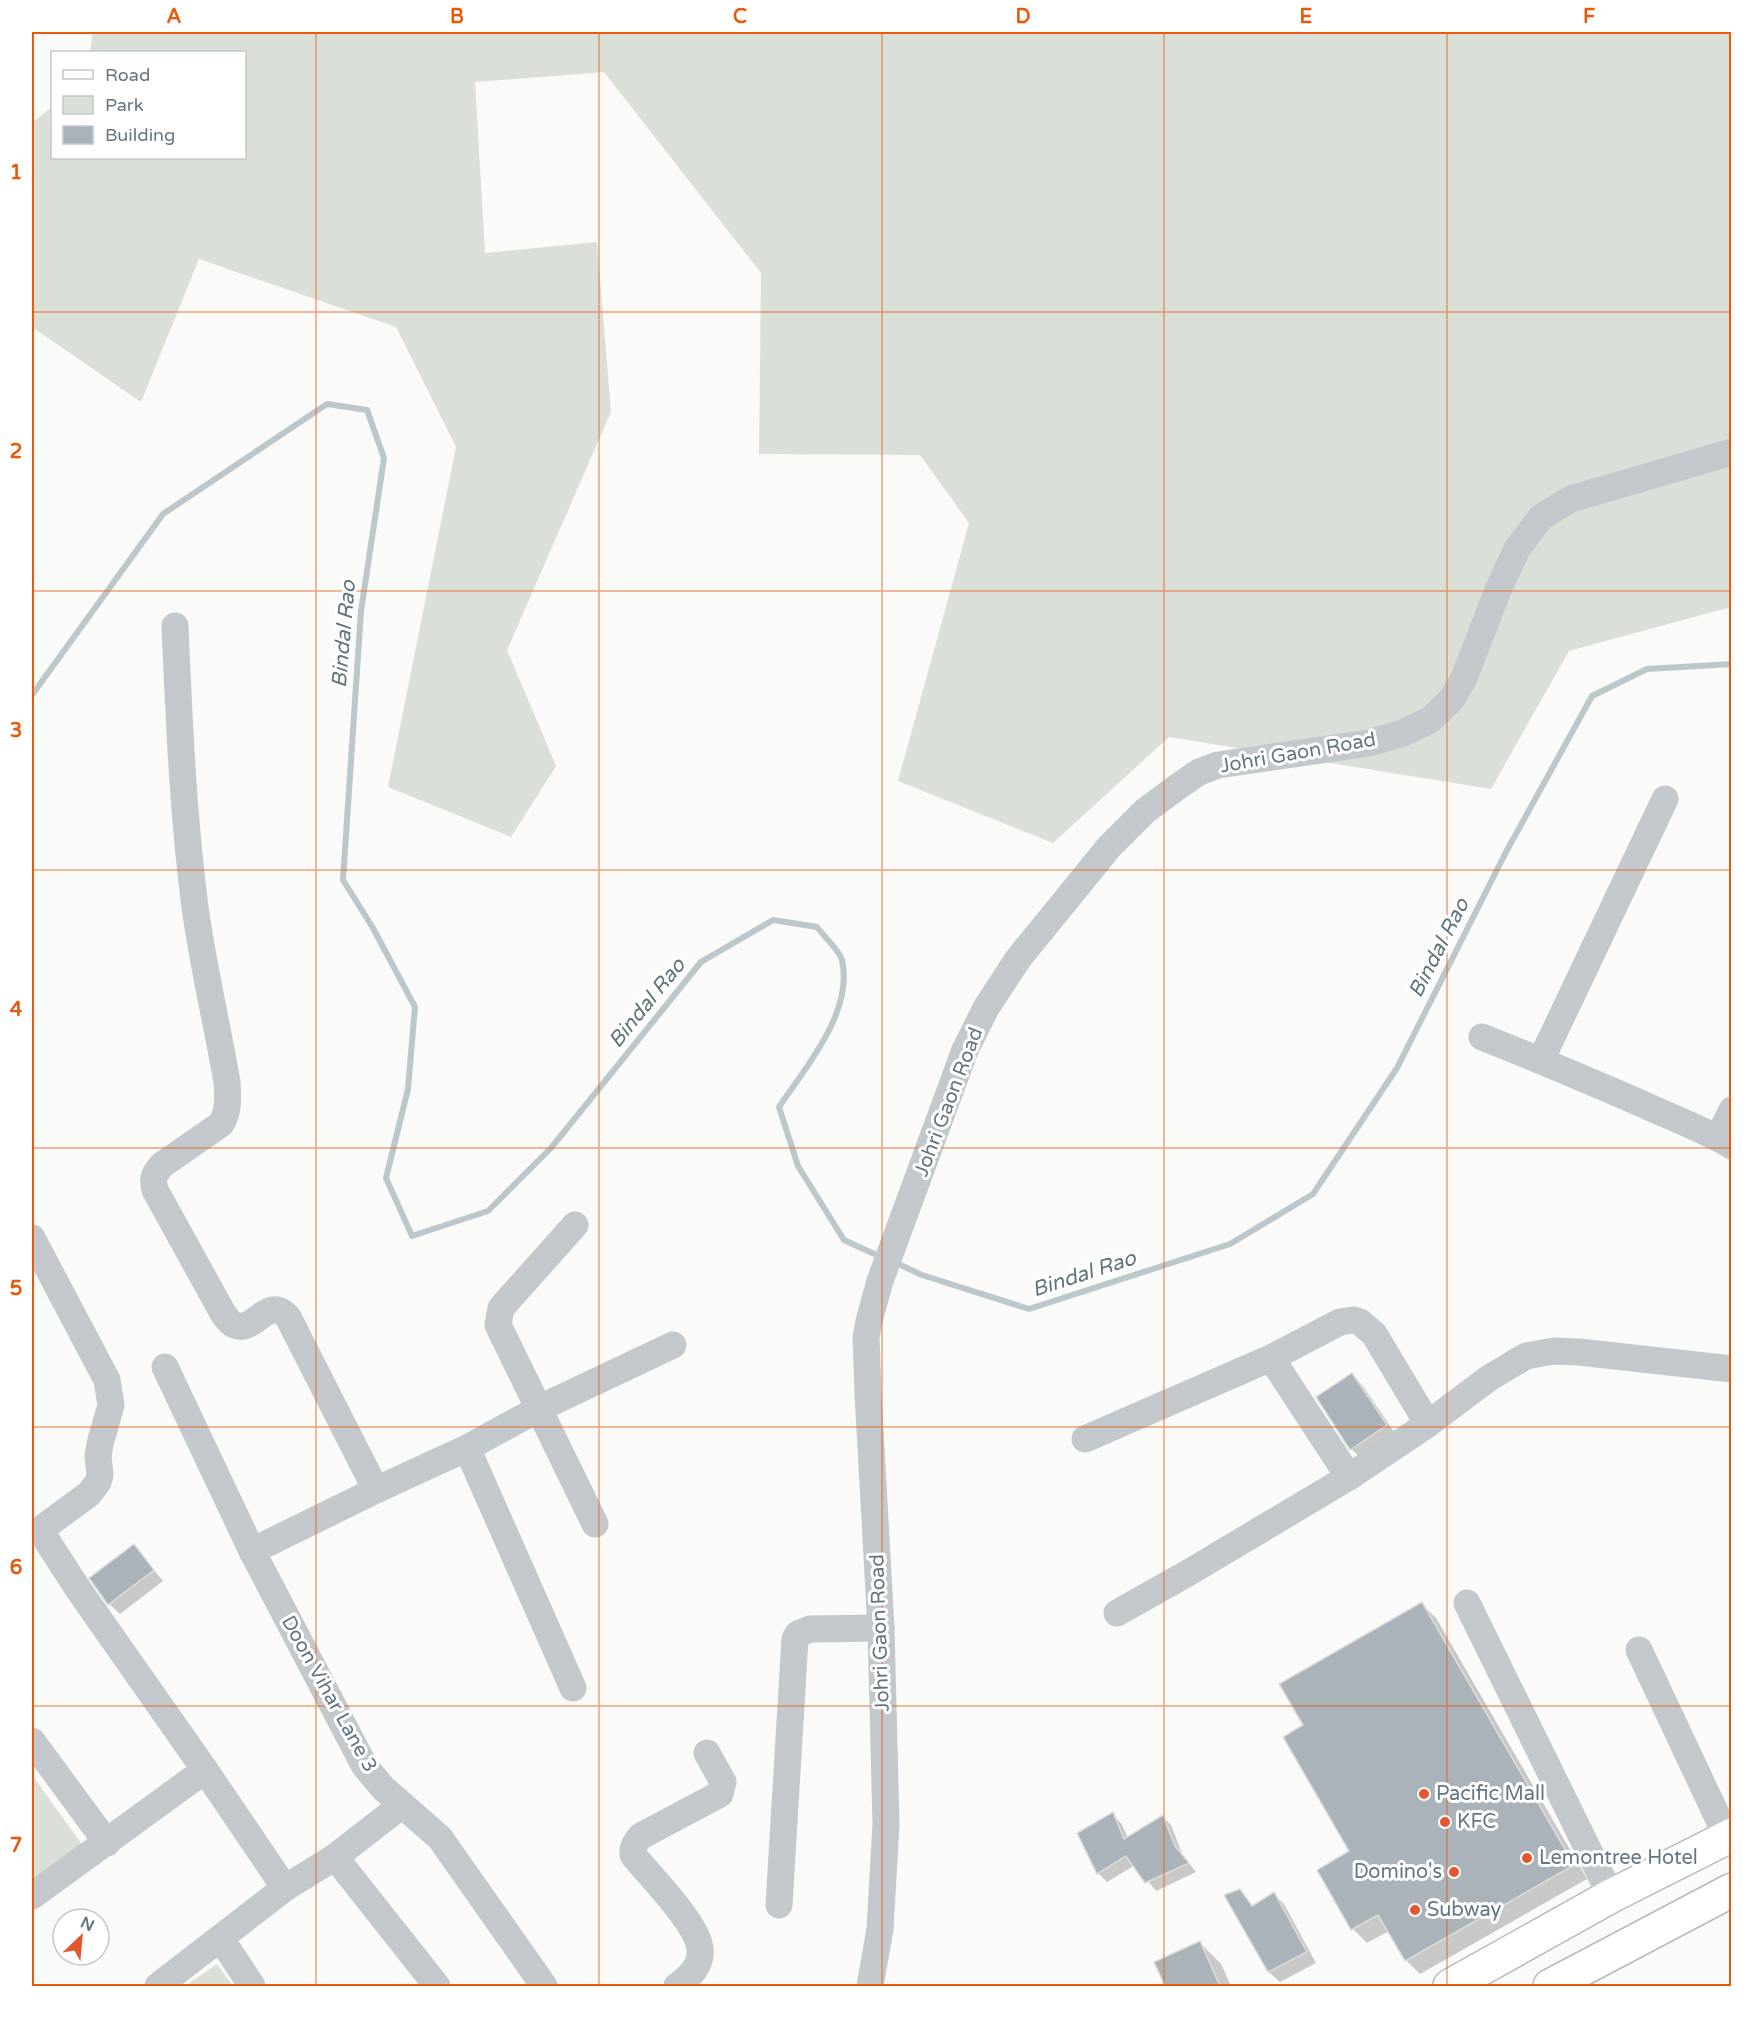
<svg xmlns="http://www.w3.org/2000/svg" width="1763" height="2018" viewBox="0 0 1763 2018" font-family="'Varela Round',sans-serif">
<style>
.green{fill:#dadfd7}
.shadow{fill:#0003}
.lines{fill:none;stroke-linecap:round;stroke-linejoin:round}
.stream{stroke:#bbc7cb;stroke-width:6}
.building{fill:#aab3b9;stroke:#dcdcda;stroke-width:1.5}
.major-casing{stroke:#b5babe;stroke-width:36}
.minor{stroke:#c3c8cc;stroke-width:27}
.major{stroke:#fff;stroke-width:33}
.grid{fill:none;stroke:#e8590c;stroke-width:1.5;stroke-opacity:0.55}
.poi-dot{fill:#e4572e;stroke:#fff;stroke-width:2}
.labels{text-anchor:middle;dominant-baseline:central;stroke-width:6;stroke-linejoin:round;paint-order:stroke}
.street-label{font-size:20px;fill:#657683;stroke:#fff}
.poi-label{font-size:20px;fill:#657683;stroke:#fff;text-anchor:start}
.water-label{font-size:21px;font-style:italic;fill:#60757c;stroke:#fff}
.neatline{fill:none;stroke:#e8590c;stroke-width:2}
.grid-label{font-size:20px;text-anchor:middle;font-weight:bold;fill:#e8590c}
</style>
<rect width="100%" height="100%" fill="#fafaf8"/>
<!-- green -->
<g class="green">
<path d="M 93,32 L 1731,32 L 1731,607 L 1569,651 L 1491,789 L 1169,737 L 1053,843 L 898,781 L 969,523 L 920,455 L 759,454 L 761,273 L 604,72 L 475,82 L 485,253 L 597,242 L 611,412 L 507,650 L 556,766 L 511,837 L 388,787 L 456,447 L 396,327 L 199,259 L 141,402 L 32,327 L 32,123 L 52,107 L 52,158 L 244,158 L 244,52 L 90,52 Z"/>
<path d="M 32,1775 L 86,1850 L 32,1889 Z"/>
<path d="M 217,1964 L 233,1986 L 185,1986 Z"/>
</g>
<!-- shadow -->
<g class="shadow">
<path d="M 1352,1374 L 1362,1385 L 1397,1436 L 1362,1459 L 1351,1449 Z"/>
<path d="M 134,1546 L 163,1581 L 120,1614 L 109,1604 Z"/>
<path d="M 1422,1604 L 1436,1618 L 1587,1879 L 1420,1974 L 1406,1960 L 1389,1931 L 1367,1943 L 1353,1929 L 1351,1852 L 1305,1726 Z"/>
<path d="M 1112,1814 L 1121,1823 L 1128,1838 L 1163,1817 L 1171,1825 L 1183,1856 L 1196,1872 L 1156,1891 L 1135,1865 L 1107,1882 L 1098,1873 Z"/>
<path d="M 1240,1891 L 1254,1907 L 1273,1894 L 1284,1904 L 1316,1963 L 1280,1982 L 1269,1972 L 1226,1895 Z"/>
<path d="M 1200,1943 L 1221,1964 L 1231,1986 L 1167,1986 L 1156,1963 Z"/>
</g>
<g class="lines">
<!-- stream -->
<g class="stream">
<path d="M 32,695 L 163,514 L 327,404 L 367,410 L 384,458 L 361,611 L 343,880 L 373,928 L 415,1007 L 408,1089 L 386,1178 L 412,1236 L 488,1211 L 551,1148 L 701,962 L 773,920 L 817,927 C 823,935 840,951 842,960 C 854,1011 806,1067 779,1107 L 798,1166 L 844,1240 L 881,1257"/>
<path d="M 894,1262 L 922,1275 L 1029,1309 L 1230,1244 L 1313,1194 L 1397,1068 L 1506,852 L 1592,696 L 1647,669 L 1732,664"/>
</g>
</g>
<!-- building -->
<g class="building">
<path d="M 1352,1373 L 1387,1425 L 1350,1450 L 1316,1397 Z"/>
<path d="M 134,1544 L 154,1570 L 108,1605 L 89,1578 Z"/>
<path d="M 1422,1602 L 1574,1865 L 1405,1961 L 1378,1915 L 1351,1930 L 1317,1870 L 1349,1851 L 1283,1737 L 1303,1725 L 1279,1684 Z"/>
<path d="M 1113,1812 L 1124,1839 L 1163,1815 L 1175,1846 L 1189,1863 L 1145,1883 L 1126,1856 L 1097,1874 L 1077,1833 Z"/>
<path d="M 1240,1889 L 1252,1906 L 1274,1892 L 1307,1952 L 1268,1972 L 1224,1895 Z"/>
<path d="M 1200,1941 L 1220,1986 L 1165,1986 L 1154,1962 Z"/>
</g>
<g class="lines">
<!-- major casing -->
<g class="major-casing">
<g id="major">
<path d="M 1450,1986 L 1611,1896 L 1732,1835"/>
<path d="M 1550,1986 L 1732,1890"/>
</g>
</g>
<!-- minor -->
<g class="minor">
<path d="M 175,626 C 179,720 183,814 195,907 C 203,966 217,1024 227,1082 C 228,1096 229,1112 221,1124 L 162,1165 C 154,1174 152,1178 155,1190 L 224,1315 C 227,1318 230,1324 235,1325 C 254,1334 268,1294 288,1317 L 376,1490"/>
<path d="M 1482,1037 C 1535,1058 1587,1080 1640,1103 C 1670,1117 1703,1129 1732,1146"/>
<path d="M 1541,1060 L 1665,799"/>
<path d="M 1718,1138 L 1732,1110"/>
<path d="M 575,1225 L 501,1308 L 498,1325 L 595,1524"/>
<path d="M 32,1238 L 107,1380 L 111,1405 L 100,1444 L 98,1456 L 100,1475 L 98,1482 L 89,1494 L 40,1530 L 78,1589 L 205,1770 L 32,1896"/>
<path d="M 1271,1358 L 1349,1477"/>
<path d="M 165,1367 L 252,1551 L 364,1765 L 383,1788 L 440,1838 L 544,1986"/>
<path d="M 1085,1439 L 1271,1358 L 1340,1322 L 1353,1320 L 1360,1322 L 1374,1334 L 1428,1424"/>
<path d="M 467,1448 L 540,1408 L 673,1345"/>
<path d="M 252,1551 L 376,1490 L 467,1448 L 573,1688"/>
<path d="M 1467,1603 L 1611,1896"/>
<path d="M 1117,1613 L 1188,1573 L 1349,1477 L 1428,1424 L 1489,1378 L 1526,1356 L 1554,1351 L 1579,1352 L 1732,1369"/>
<path d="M 1639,1650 L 1727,1837"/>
<path d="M 32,1741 L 107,1843"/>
<path d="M 335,1857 L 402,1805"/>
<path d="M 285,1888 L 335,1857 L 437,1986"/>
<path d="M 779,1905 L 795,1639 L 798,1634 L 810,1629 L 881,1628"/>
<path d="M 221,1939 L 252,1986"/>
<path d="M 158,1986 L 285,1888 L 205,1770"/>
<path d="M 677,1986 C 690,1977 702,1965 700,1949 C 698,1924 650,1876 633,1855 C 632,1847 635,1842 641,1836 L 720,1794 L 723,1782 L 707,1753"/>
<path d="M 870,1986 L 880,1929 L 886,1824 L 881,1628 L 868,1394 L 866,1337 L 870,1317 L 880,1281 L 965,1050 L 986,1008 L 1018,959 L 1109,847 L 1145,811 L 1176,788 L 1199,772 L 1218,765 L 1369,743 L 1403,733 L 1430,720 L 1451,700 L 1464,678 L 1498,590 L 1517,549 L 1541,517 L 1571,499 L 1732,452"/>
</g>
<!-- major -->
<use href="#major" class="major"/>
</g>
<!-- grid -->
<path class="grid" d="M 316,32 L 316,1986M 599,32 L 599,1986M 882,32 L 882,1986M 1164,32 L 1164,1986M 1447,32 L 1447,1986M 32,312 L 1732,312M 32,591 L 1732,591M 32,870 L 1732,870M 32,1148 L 1732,1148M 32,1427 L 1732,1427M 32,1706 L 1732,1706"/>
<!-- markers -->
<g class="poi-dot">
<circle cx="1424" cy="1794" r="6"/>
<circle cx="1445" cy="1822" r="6"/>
<circle cx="1527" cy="1858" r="6"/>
<circle cx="1454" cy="1872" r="6"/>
<circle cx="1415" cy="1910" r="6"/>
</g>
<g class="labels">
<!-- street labels -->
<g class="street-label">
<text transform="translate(1298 753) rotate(-10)">Johri Gaon Road</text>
<text transform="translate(949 1102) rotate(-69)">Johri Gaon Road</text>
<text transform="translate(880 1633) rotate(-92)">Johri Gaon Road</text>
<text transform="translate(329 1694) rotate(61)">Doon Vihar Lane 3</text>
</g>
<!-- poi labels -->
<g class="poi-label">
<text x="1436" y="1794">Pacific Mall</text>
<text x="1457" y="1822">KFC</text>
<text x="1539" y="1858">Lemontree Hotel</text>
<text x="1442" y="1872" text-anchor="end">Domino's</text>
<text x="1427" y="1910">Subway</text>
</g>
<!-- water labels -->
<g class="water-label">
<text transform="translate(344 634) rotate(-85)">Bindal Rao</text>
<text transform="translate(1439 948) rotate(-63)">Bindal Rao</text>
<text transform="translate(647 1003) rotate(-51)">Bindal Rao</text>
<text transform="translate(1084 1274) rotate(-18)">Bindal Rao</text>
</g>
</g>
<!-- border -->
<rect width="1763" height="2018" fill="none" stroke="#ffffff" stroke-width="66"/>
<!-- legend -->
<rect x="51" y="51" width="195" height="108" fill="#ffffff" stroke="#c1c8cd" stroke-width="1.5"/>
<rect x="63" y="70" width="30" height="9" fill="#ffffff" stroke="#c1c8cd" stroke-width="1.5"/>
<text x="105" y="81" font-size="18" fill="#657683">Road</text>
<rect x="63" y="96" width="30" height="18" fill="#dadfd7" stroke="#c1c8cd" stroke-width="1.5"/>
<text x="105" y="111" font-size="18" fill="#657683">Park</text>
<rect x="63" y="126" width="30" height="18" fill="#aab3b9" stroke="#c1c8cd" stroke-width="1.5"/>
<text x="105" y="141" font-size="18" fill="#657683">Building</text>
<!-- north arrow -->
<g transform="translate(81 1937) rotate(26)"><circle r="28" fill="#ffffff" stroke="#c1c8cd" stroke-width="1.5"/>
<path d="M0-4.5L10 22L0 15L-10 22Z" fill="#e4572e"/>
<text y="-9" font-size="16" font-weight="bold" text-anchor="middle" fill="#657683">N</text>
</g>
<rect x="33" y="33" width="1697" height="1952" class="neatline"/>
<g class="grid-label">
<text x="174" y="23">A</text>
<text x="457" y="23">B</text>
<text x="740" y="23">C</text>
<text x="1023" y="23">D</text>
<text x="1306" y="23">E</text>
<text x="1589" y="23">F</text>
<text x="16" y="179">1</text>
<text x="16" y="458">2</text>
<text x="16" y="737">3</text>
<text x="16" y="1016">4</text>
<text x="16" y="1295">5</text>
<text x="16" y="1574">6</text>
<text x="16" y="1852">7</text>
</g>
</svg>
